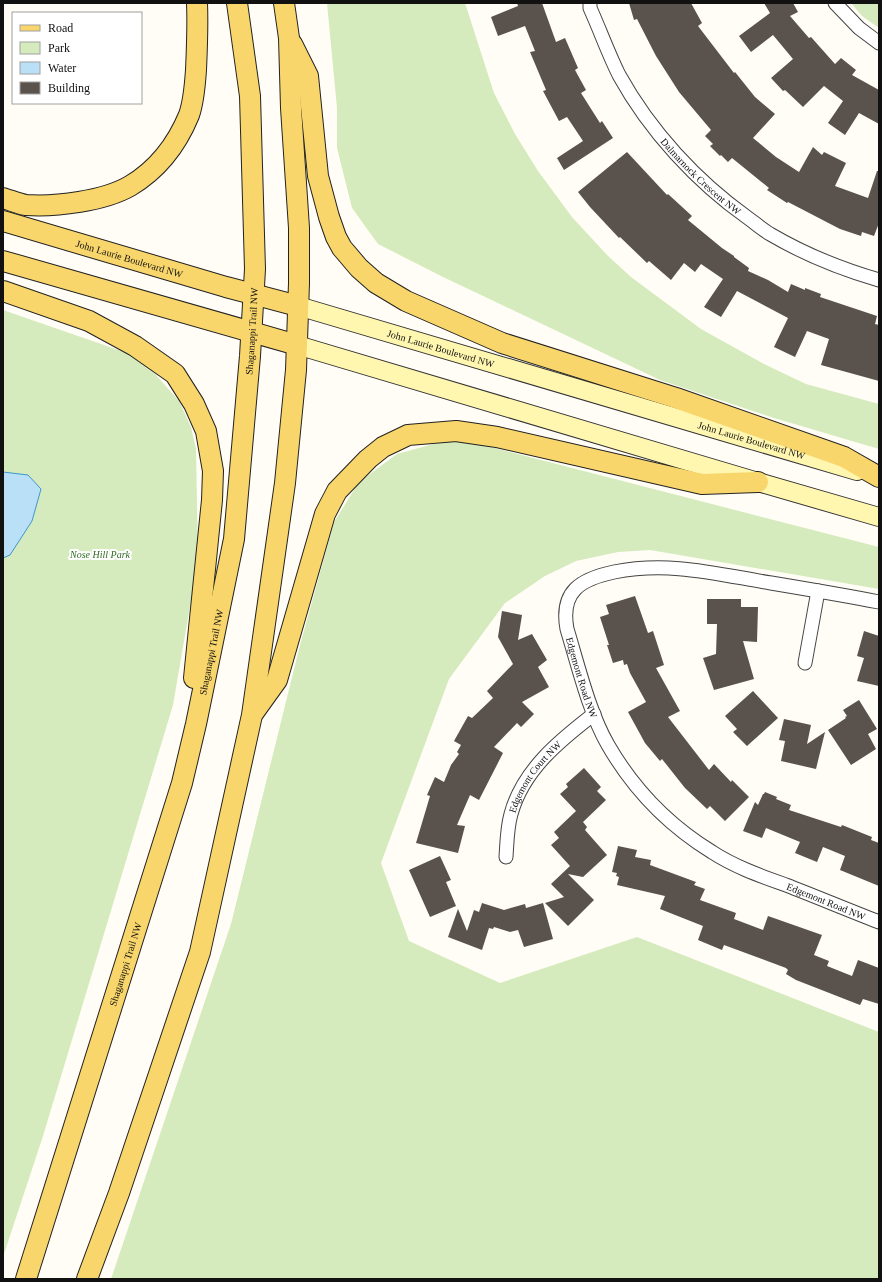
<svg xmlns="http://www.w3.org/2000/svg" width="882" height="1282" viewBox="0 0 882 1282" font-family="Georgia,serif">
<style>
.green{fill:#d5ebbd}
.water{fill:#b9e0f7;stroke:#3f96cf}
.building{fill:#5a524d}
.lines{fill:none;stroke-linecap:round;stroke-linejoin:round}
.minor-casing{stroke:#444;stroke-width:15}
.secondary-casing{stroke:#333;stroke-width:20}
.primary-casing{stroke:#222;stroke-width:22}
.minor{stroke:#fff;stroke-width:13}
.secondary{stroke:#fff6b0;stroke-width:18}
.primary{stroke:#f9d66b;stroke-width:20}
.labels{text-anchor:middle;dominant-baseline:central;stroke-width:4;stroke-linejoin:round;paint-order:stroke}
.street-label{font-size:10px;fill:#111;stroke:#fff}
.park-label{font-size:10px;font-style:italic;fill:#2f6b1f;stroke:#fff}
</style>
<rect width="100%" height="100%" fill="#fffdf5"/>
<!-- green -->
<g class="green">
<path d="M 327,3 L 465,3 L 494,93 L 515,134 L 538,171 L 572,217 L 607,255 L 631,277 L 701,329 L 766,365 L 806,384 L 879,404 L 879,449 L 774,418 L 660,380 L 443,277 L 378,244 L 352,208 L 337,148 L 337,108 Z"/>
<path d="M 851,3 L 879,3 L 879,28 L 862,16 Z"/>
<path d="M 3,310 L 127,353 L 155,374 L 179,401 L 191,427 L 196,449 L 198,560 L 173,705 L 43,1136 L 3,1257 Z"/>
<path d="M 441,442 L 471,442 L 879,547 L 879,589 L 650,550 L 618,552 L 576,561 L 545,576 L 505,603 L 449,679 L 381,863 L 409,941 L 500,983 L 637,937 L 879,1032 L 879,1279 L 111,1279 L 231,924 L 299,649 L 334,522 L 359,482 L 397,454 Z"/>
</g>
<!-- water -->
<path class="water" d="M 3,472 L 28,475 L 41,489 L 32,521 L 10,555 L 3,558 Z"/>
<!-- building -->
<g class="building">
<path d="M 517,3 L 542,3 L 556,42 L 565,38 L 578,68 L 575,70 L 586,90 L 581,93 L 600,123 L 602,121 L 613,138 L 564,170 L 557,158 L 583,141 L 567,117 L 559,121 L 543,91 L 546,90 L 530,52 L 535,51 L 525,26 L 498,36 L 491,17 L 518,6 Z"/>
<path d="M 629,3 L 691,3 L 702,23 L 698,26 L 734,73 L 735,72 L 755,97 L 775,114 L 753,138 L 776,157 L 799,172 L 813,147 L 822,155 L 824,152 L 846,163 L 835,186 L 868,198 L 877,171 L 879,171 L 879,223 L 874,236 L 862,232 L 861,236 L 840,229 L 788,202 L 787,203 L 767,190 L 769,188 L 732,158 L 728,162 L 721,155 L 720,156 L 710,146 L 713,144 L 705,136 L 711,130 L 679,92 L 656,56 L 637,19 L 634,20 Z"/>
<path d="M 764,3 L 793,3 L 798,12 L 790,16 L 809,38 L 811,37 L 835,64 L 841,58 L 856,70 L 852,75 L 879,90 L 879,124 L 859,113 L 845,135 L 828,123 L 843,101 L 824,86 L 803,107 L 785,90 L 783,91 L 771,78 L 793,59 L 773,35 L 751,52 L 739,36 L 770,13 Z"/>
<path d="M 627,152 L 667,195 L 668,194 L 692,216 L 688,220 L 722,248 L 734,256 L 734,257 L 749,268 L 748,271 L 768,280 L 788,292 L 791,284 L 805,290 L 805,288 L 821,294 L 820,297 L 877,316 L 875,324 L 879,325 L 879,381 L 821,365 L 829,339 L 807,331 L 795,357 L 774,347 L 788,318 L 737,291 L 721,317 L 704,307 L 723,279 L 701,264 L 695,272 L 684,263 L 671,280 L 649,261 L 647,263 L 620,237 L 619,238 L 590,207 L 578,192 Z"/>
<path d="M 635,596 L 648,633 L 653,631 L 664,665 L 656,668 L 680,711 L 668,717 L 709,770 L 714,764 L 731,782 L 732,780 L 749,797 L 725,821 L 710,806 L 707,809 L 685,788 L 662,759 L 660,761 L 645,743 L 628,712 L 646,702 L 630,673 L 627,664 L 624,665 L 623,660 L 613,663 L 607,645 L 609,645 L 600,617 L 609,614 L 606,605 Z"/>
<path d="M 707,599 L 741,599 L 741,607 L 758,607 L 757,642 L 743,641 L 754,679 L 714,690 L 703,658 L 716,654 L 717,624 L 707,624 Z"/>
<path d="M 502,611 L 522,615 L 518,640 L 532,634 L 547,660 L 538,667 L 549,687 L 522,702 L 534,714 L 521,727 L 517,723 L 494,747 L 503,753 L 479,800 L 470,795 L 457,825 L 465,826 L 458,853 L 416,843 L 430,796 L 427,795 L 435,777 L 444,782 L 451,765 L 459,754 L 457,752 L 461,745 L 454,741 L 468,716 L 472,718 L 493,698 L 487,691 L 513,664 L 498,637 Z"/>
<path d="M 864,631 L 879,636 L 879,686 L 857,681 L 864,658 L 857,656 Z"/>
<path d="M 753,691 L 778,718 L 747,746 L 733,732 L 737,729 L 725,716 Z"/>
<path d="M 859,700 L 877,729 L 868,734 L 876,749 L 851,765 L 828,730 L 846,718 L 845,717 L 847,716 L 843,710 Z"/>
<path d="M 784,719 L 811,725 L 807,744 L 825,732 L 816,769 L 781,761 L 785,741 L 779,740 Z"/>
<path d="M 584,768 L 601,787 L 597,791 L 606,800 L 583,822 L 587,827 L 585,830 L 607,855 L 583,877 L 568,874 L 594,900 L 568,926 L 545,903 L 564,897 L 551,884 L 570,866 L 551,845 L 559,838 L 554,832 L 576,811 L 560,794 L 568,787 L 566,784 Z"/>
<path d="M 765,792 L 777,797 L 776,799 L 791,805 L 789,810 L 841,827 L 842,825 L 872,837 L 871,840 L 879,843 L 879,886 L 840,870 L 845,856 L 823,847 L 817,862 L 795,853 L 800,842 L 766,828 L 762,838 L 743,831 L 755,802 L 758,805 L 763,794 L 764,794 Z"/>
<path d="M 618,846 L 637,850 L 635,857 L 651,860 L 650,865 L 696,882 L 694,885 L 705,889 L 700,900 L 736,913 L 734,919 L 763,930 L 768,916 L 822,935 L 814,955 L 829,961 L 827,966 L 852,976 L 858,960 L 879,968 L 879,1004 L 863,999 L 860,1005 L 796,980 L 786,974 L 788,970 L 786,968 L 724,945 L 722,950 L 698,940 L 703,926 L 660,909 L 665,896 L 617,885 L 619,877 L 616,876 L 617,873 L 612,872 Z"/>
<path d="M 440,856 L 451,880 L 446,882 L 456,906 L 430,917 L 409,870 Z"/>
<path d="M 482,903 L 504,910 L 525,904 L 526,908 L 543,903 L 553,939 L 524,947 L 518,930 L 510,932 L 494,927 L 493,929 L 489,928 L 482,950 L 448,937 L 458,909 L 467,931 L 474,910 L 479,912 Z"/>
</g>
<g class="lines">
<!-- minor casing -->
<g class="minor-casing">
<g id="minor">
<path id="s1" d="M 590,3 L 590,8 C 600,30 608,53 619,75 C 650,131 696,181 748,218 C 755,223 762,229 770,234 C 804,254 841,269 879,280"/>
<path d="M 835,3 L 859,28 L 879,43"/>
<path id="s2" d="M 879,602 C 843,595 807,589 771,583 C 716,574 670,561 614,572 C 581,579 560,591 567,629 C 578,665 589,712 608,745 C 634,790 668,825 712,852 C 735,867 761,876 786,885 C 817,897 848,910 879,922"/>
<path d="M 805,663 L 818,591"/>
<path id="s3" d="M 506,857 C 507,843 507,828 511,814 C 523,770 559,741 594,714"/>
</g>
</g>
<!-- secondary casing -->
<g class="secondary-casing">
<g id="secondary">
<path id="s4" d="M 298,306 L 857,471"/>
<path d="M 297,345 L 758,482 L 879,517"/>
</g>
</g>
<!-- primary casing -->
<g class="primary-casing">
<g id="primary">
<path d="M 292,44 L 308,76 L 318,176 L 329,217 L 336,237 L 342,248 L 359,268 L 376,283 L 406,301 L 502,343 L 676,398 L 844,457 L 879,477"/>
<path d="M 3,198 C 10,200 19,204 26,205 C 56,207 104,201 130,186 C 157,170 177,144 189,115 C 194,101 195,84 196,70 C 197,47 198,26 197,3"/>
<path id="s5" d="M 3,221 L 226,287 L 298,306"/>
<path d="M 3,261 L 297,345"/>
<path d="M 3,291 L 89,321 L 135,346 L 175,374 L 194,404 L 206,431 L 213,471 L 212,500 L 194,678"/>
<path d="M 254,712 L 277,680 L 325,514 L 337,491 L 368,459 L 383,447 L 408,435 L 456,431 L 497,437 L 702,484 L 758,482"/>
<path id="s6" d="M 26,1279 L 182,783 L 196,724 L 234,539 L 250,356 L 255,269 L 250,96 L 237,3"/>
<path d="M 87,1279 L 119,1193 L 200,952 L 252,715 L 285,483 L 296,370 L 299,283 L 299,228 L 291,108 L 289,38 L 284,3"/>
</g>
</g>
<!-- minor -->
<use href="#minor" class="minor"/>
<!-- secondary -->
<use href="#secondary" class="secondary"/>
<!-- primary -->
<use href="#primary" class="primary"/>
</g>
<g class="labels">
<!-- street labels -->
<g class="street-label">
<text stroke="none"><textPath href="#s1" startOffset="209">Dalmarnock Crescent NW</textPath></text>
<text stroke="none"><textPath href="#s5" startOffset="132">John Laurie Boulevard NW</textPath></text>
<text stroke="none"><textPath href="#s6" startOffset="978">Shaganappi Trail NW</textPath></text>
<text stroke="none"><textPath href="#s4" startOffset="149">John Laurie Boulevard NW</textPath></text>
<text stroke="none"><textPath href="#s4" startOffset="473">John Laurie Boulevard NW</textPath></text>
<text stroke="none"><textPath href="#s6" startOffset="654">Shaganappi Trail NW</textPath></text>
<text stroke="none"><textPath href="#s2" startOffset="404">Edgemont Road NW</textPath></text>
<text stroke="none"><textPath href="#s3" startOffset="88">Edgemont Court NW</textPath></text>
<text stroke="none"><textPath href="#s2" startOffset="752">Edgemont Road NW</textPath></text>
<text stroke="none"><textPath href="#s6" startOffset="330">Shaganappi Trail NW</textPath></text>
</g>
<!-- park labels -->
<g class="park-label">
<text x="100" y="554">Nose Hill Park</text>
</g>
</g>
<!-- border -->
<rect width="882" height="1282" fill="none" stroke="#111111" stroke-width="8"/>
<!-- legend -->
<rect x="12" y="12" width="130" height="92" fill="#ffffff" stroke="#a0a0a0"/>
<rect x="20" y="25" width="20" height="6" fill="#f9d66b" stroke="#a0a0a0"/>
<text x="48" y="32" font-size="12" fill="#111111">Road</text>
<rect x="20" y="42" width="20" height="12" fill="#d5ebbd" stroke="#a0a0a0"/>
<text x="48" y="52" font-size="12" fill="#111111">Park</text>
<rect x="20" y="62" width="20" height="12" fill="#b9e0f7" stroke="#a0a0a0"/>
<text x="48" y="72" font-size="12" fill="#111111">Water</text>
<rect x="20" y="82" width="20" height="12" fill="#5a524d" stroke="#a0a0a0"/>
<text x="48" y="92" font-size="12" fill="#111111">Building</text>
</svg>
